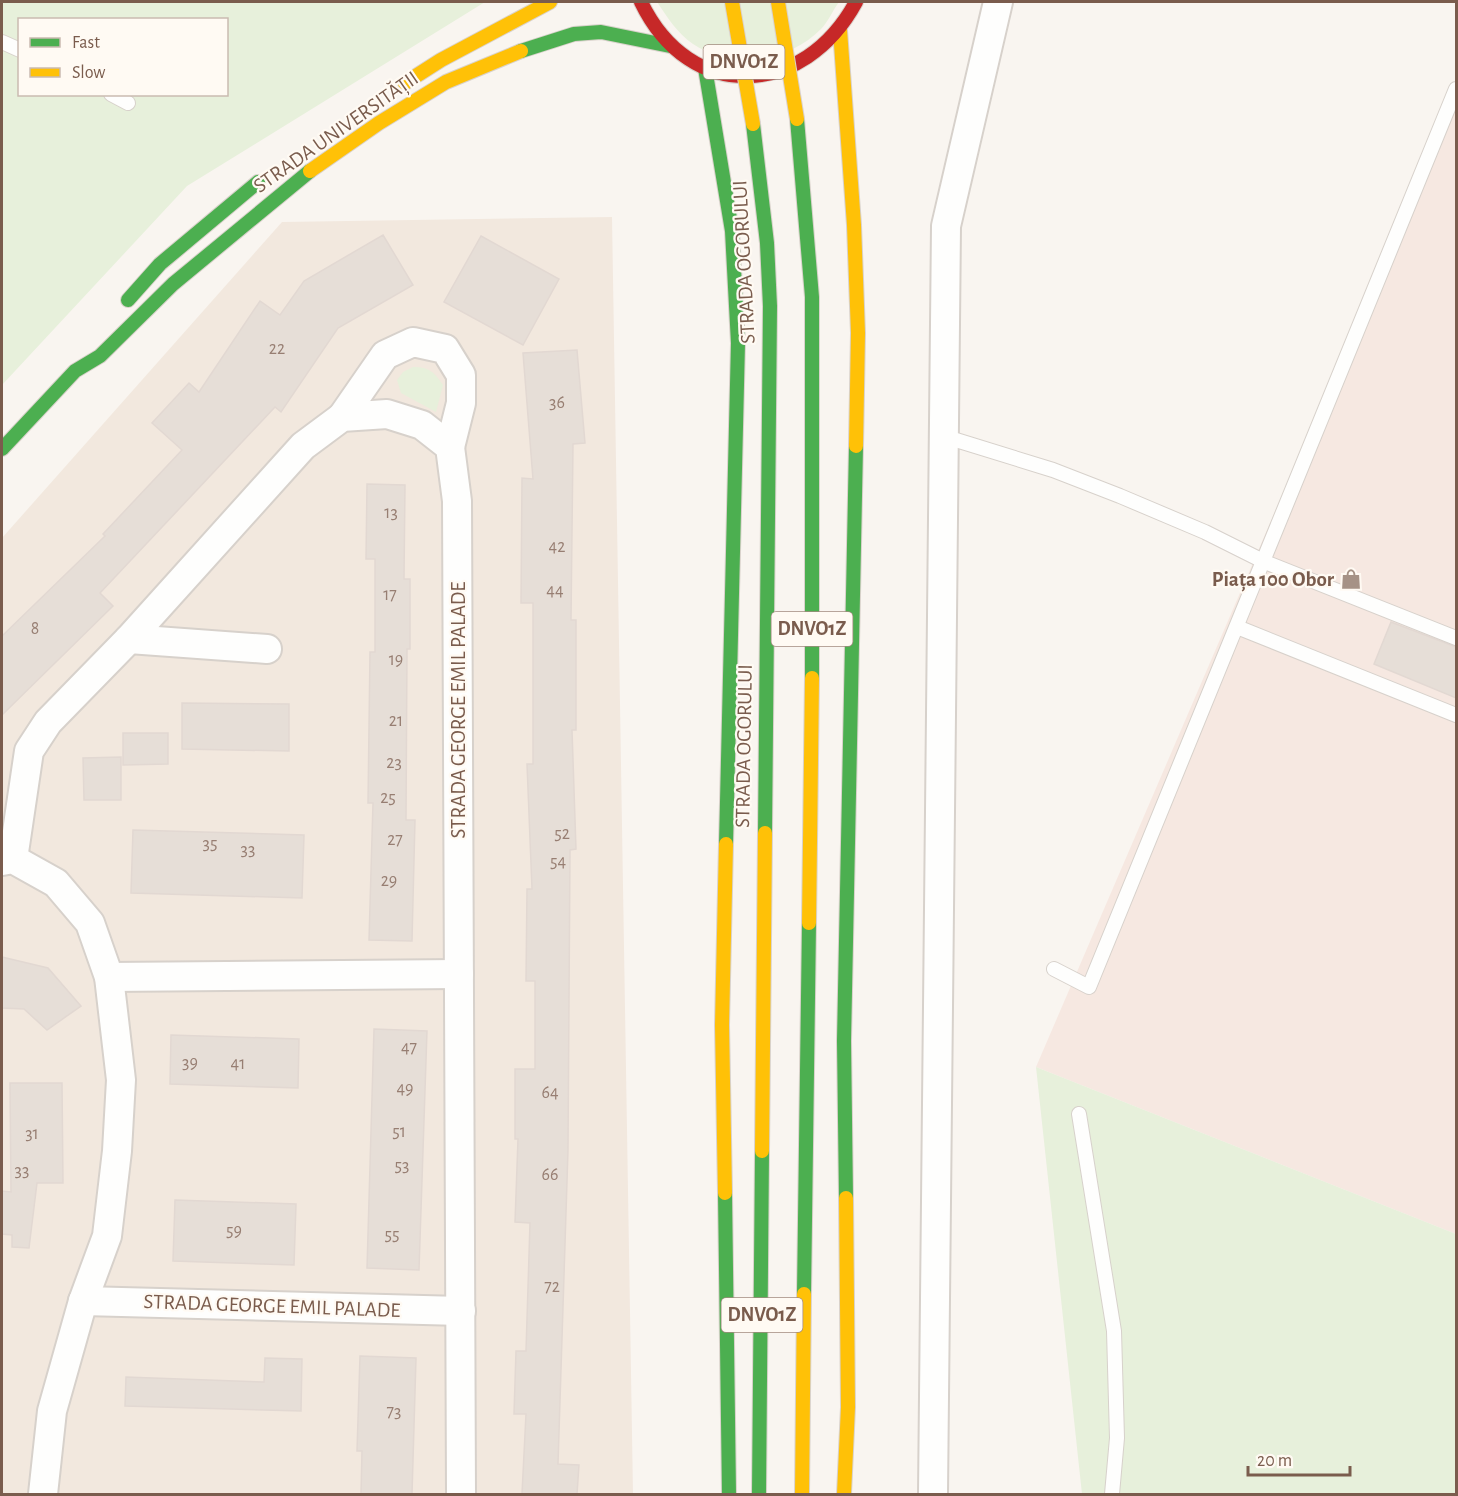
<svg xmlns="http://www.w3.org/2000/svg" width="1458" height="1496" viewBox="0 0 1458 1496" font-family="'Alegreya Sans',sans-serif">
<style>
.residential{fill:#f2e8de}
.commercial{fill:#f6e8e1}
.green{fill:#e7f0db;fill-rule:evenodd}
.building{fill:#e6ded7;stroke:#e2d8d2;stroke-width:1.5}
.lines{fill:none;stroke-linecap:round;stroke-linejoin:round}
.lane-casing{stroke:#d7d1cb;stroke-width:16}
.street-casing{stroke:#d7d1cb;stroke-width:32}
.fast-casing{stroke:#d9d2cb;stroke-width:16}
.slow-casing{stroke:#d9d2cb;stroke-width:16}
.jam-casing{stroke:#d9d2cb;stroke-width:16}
.lane{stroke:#fefefd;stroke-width:14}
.street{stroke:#fefefd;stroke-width:28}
.fast{stroke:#4caf50;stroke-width:14}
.slow{stroke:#ffc107;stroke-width:14}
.jam{stroke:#c62828;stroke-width:14}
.slow-bridge-casing{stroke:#dad1cc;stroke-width:16;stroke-linecap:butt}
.slow-bridge{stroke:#ffc107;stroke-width:14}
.labels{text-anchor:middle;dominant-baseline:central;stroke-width:4.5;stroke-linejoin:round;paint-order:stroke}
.number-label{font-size:18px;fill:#977e72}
.shield{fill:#fffaf3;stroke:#a28b7f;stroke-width:1.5}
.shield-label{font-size:20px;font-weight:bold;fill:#7a5c4d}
.street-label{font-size:21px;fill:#7a5c4d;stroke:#fffaf3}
.poi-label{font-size:21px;font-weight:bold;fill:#7a5c4d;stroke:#fffaf3;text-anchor:end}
</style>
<rect width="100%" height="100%" fill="#f9f5f0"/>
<!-- residential -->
<path class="residential" d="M 612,217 L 633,1494 L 2,1494 L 2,538 L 282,222 Z"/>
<!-- commercial -->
<path class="commercial" d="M 1456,91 L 1456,1234 L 1036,1067 Z"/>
<!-- green -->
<g class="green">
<path d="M 2,2 L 485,2 L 187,186 L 2,385 ZM 20,20 L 226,20 L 226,94 L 20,94 Z"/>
<path d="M 657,2 L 839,2 C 833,10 828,22 821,29 C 788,62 733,71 693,44 C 677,33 668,18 657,2 Z"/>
<path d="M 413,367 C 429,367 434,372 443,385 L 436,412 L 401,393 L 397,380 L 403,372 Z"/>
<path d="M 1036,1067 L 1456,1234 L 1456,1494 L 1082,1494 Z"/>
</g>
<!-- building -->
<g class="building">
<path d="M 383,235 L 413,285 L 338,328 L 281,412 L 275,407 L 100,593 L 113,606 L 2,715 L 2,636 L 105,536 L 103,534 L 182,450 L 152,423 L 189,383 L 199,392 L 260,301 L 280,315 L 304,281 Z"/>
<path d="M 481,236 L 559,279 L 523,345 L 444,302 Z"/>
<path d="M 577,350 L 585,443 L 573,444 L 571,620 L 576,620 L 576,730 L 572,730 L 576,849 L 570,850 L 568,1150 L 558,1464 L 579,1465 L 577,1494 L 522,1494 L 526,1414 L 514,1414 L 516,1351 L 526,1351 L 530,1223 L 515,1222 L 518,1139 L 515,1139 L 515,1069 L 535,1069 L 535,981 L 526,981 L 527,889 L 532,889 L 527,764 L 533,764 L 533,603 L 521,603 L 522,478 L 533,479 L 523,353 Z"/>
<path d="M 367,484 L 405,485 L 404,579 L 410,579 L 410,649 L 407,649 L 406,820 L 415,820 L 412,941 L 369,940 L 373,803 L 368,803 L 370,652 L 375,652 L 375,559 L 366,559 Z"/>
<path d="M 1391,622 L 1456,647 L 1456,698 L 1374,664 Z"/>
<path d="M 182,703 L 289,704 L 289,751 L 182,749 Z"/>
<path d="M 123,733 L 168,733 L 168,764 L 123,765 Z"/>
<path d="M 121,757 L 121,800 L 84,800 L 83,758 Z"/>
<path d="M 133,830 L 304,835 L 302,898 L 131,893 Z"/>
<path d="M 2,957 L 48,968 L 81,1006 L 47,1030 L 24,1009 L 2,1008 Z"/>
<path d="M 374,1029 L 427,1031 L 419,1270 L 367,1268 Z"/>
<path d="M 171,1035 L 299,1039 L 298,1088 L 170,1084 Z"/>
<path d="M 10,1083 L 62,1083 L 63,1183 L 37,1183 L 29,1248 L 12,1247 L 12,1235 L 2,1234 L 2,1191 L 11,1192 Z"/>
<path d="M 175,1200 L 296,1204 L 294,1265 L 173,1261 Z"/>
<path d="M 360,1356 L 416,1358 L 412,1494 L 361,1494 L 362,1451 L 357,1451 Z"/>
<path d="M 265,1358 L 302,1359 L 301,1411 L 125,1406 L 126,1377 L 264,1382 Z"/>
</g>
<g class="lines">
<!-- lane casing -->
<g class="lane-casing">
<g id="lane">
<path d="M 2,42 L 20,50"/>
<path d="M 111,94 L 128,103"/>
<path d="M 943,436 L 1053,470 L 1120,496 L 1205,532 L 1265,562 L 1456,638"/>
<path d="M 1237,627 L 1456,715"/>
<path d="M 1054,969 L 1089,987 L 1456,89"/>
<path d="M 1079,1114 L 1114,1331 L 1117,1438 L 1112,1494"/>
</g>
</g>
<!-- street casing -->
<g class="street-casing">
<g id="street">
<path d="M 342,417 L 385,355 L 413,342 L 445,349 L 461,375 L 461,403 L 450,447"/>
<path d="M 129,639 L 267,649"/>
<path d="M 13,859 L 29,751 L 48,722 L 129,639 L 303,446 L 342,417 L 387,414 L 422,425 L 450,447 L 457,501 L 461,1494"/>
<path d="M 2,861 L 13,859 L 56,883 L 90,923 L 109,977 L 121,1080 L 117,1151 L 107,1236 L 83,1301 L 52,1411 L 43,1494"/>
<path d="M 109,977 L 459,974"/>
<path d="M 83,1301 L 461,1311"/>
<path d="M 933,1494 L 946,226 L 998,2"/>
</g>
</g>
<!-- fast casing -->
<g class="fast-casing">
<g id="fast">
<path d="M 521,51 L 574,34 L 601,32 L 670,46"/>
<path d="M 705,68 L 732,231 L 738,343 L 726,844"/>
<path d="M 797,119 L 812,297 L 812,678"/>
<path d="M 753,124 L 767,243 L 770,306 L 765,833"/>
<path d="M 128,300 L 160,264 L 258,182"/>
<path d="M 2,449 L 75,371 L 100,356 L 173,284 L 310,171"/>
<path d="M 725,1193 L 729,1494"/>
<path d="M 846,1198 L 844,1041 L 856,446"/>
<path d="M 804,1294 L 809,923"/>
<path d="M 759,1494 L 762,1151"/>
</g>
</g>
<!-- slow casing -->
<g class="slow-casing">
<g id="slow">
<path d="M 840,30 L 854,225 L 858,333 L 856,446"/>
<path d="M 405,83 L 441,60 L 550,2"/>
<path d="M 310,171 L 379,123 L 446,82 L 521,51"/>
<path d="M 809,923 L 812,678"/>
<path d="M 762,1151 L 765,833"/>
<path d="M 725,1193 L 722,1025 L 726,844"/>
<path d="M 802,1494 L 804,1294"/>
<path d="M 844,1494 L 848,1407 L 846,1198"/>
</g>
</g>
<!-- jam casing -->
<g class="jam-casing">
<path id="jam" d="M 641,2 C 690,104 804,98 856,2"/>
</g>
<!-- lane -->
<use href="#lane" class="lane"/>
<!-- street -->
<use href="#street" class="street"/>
<!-- fast -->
<use href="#fast" class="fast"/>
<!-- slow -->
<use href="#slow" class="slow"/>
<!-- jam -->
<use href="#jam" class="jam"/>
<!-- slow-bridge casing -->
<g class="slow-bridge-casing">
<g id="slow-bridge">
<path d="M 732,2 L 753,124"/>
<path d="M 778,2 L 797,119"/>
</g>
</g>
<!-- slow-bridge -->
<use href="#slow-bridge" class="slow-bridge"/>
</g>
<!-- icons -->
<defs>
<g id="shop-bare" transform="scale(1.62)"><path d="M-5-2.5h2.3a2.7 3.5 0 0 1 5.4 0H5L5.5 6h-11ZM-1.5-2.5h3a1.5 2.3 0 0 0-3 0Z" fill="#a69286" stroke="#fffaf3" stroke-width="2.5" paint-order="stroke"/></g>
</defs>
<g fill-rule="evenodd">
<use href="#shop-bare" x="1351" y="579"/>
</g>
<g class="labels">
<!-- number labels -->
<g class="number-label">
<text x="277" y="349">22</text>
<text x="557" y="403">36</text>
<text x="391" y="513">13</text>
<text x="557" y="547">42</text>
<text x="555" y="591">44</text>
<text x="390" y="595">17</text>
<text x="35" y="629">8</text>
<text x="396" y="660">19</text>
<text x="396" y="721">21</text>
<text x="394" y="763">23</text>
<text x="388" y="798">25</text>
<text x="562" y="834">52</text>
<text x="395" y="840">27</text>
<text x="210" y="844">35</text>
<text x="248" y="850">33</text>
<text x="558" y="862">54</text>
<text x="389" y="881">29</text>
<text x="409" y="1048">47</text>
<text x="190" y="1063">39</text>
<text x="238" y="1064">41</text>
<text x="405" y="1089">49</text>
<text x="550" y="1093">64</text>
<text x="399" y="1132">51</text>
<text x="32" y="1134">31</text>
<text x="402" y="1166">53</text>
<text x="22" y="1171">33</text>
<text x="550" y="1175">66</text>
<text x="234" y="1231">59</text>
<text x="392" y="1235">55</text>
<text x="552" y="1287">72</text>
<text x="394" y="1412">73</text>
</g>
<!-- shield labels -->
<g class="shield">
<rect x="703.5" y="45" width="81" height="34" rx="4.5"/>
<rect x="771.5" y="612" width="81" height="34" rx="4.5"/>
<rect x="721.5" y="1298" width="81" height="34" rx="4.5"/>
</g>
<g class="shield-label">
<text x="744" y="62">DNVO1Z</text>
<text x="812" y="629">DNVO1Z</text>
<text x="762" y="1315">DNVO1Z</text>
</g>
<!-- street labels -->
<g class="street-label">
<text transform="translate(336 132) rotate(-35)">STRADA UNIVERSITĂȚII</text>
<text transform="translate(744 262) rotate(-93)">STRADA OGORULUI</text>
<text transform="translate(458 710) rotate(-90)">STRADA GEORGE EMIL PALADE</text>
<text transform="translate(744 746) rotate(-89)">STRADA OGORULUI</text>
<text transform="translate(272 1306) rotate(2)">STRADA GEORGE EMIL PALADE</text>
</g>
<!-- poi labels -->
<g class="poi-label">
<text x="1334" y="579">Piața 100 Obor</text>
</g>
</g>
<!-- border -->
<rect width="1458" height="1496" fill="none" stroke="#7a5c4d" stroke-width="6"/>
<!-- legend -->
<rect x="18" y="18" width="210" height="78" fill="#fffaf3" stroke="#cabbb1" stroke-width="1.5"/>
<rect x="30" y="38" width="30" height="9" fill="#4caf50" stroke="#cabbb1" stroke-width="1.5"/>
<text x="72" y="48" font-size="18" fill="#7a5c4d">Fast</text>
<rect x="30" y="68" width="30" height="9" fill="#ffc107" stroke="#cabbb1" stroke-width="1.5"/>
<text x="72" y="78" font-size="18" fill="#7a5c4d">Slow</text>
<!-- scale -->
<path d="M1248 1466v9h102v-9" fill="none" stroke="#7a5c4d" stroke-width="3"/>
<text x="1257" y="1466" font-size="18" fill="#7a5c4d" stroke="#fffaf3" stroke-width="4.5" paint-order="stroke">20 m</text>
</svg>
